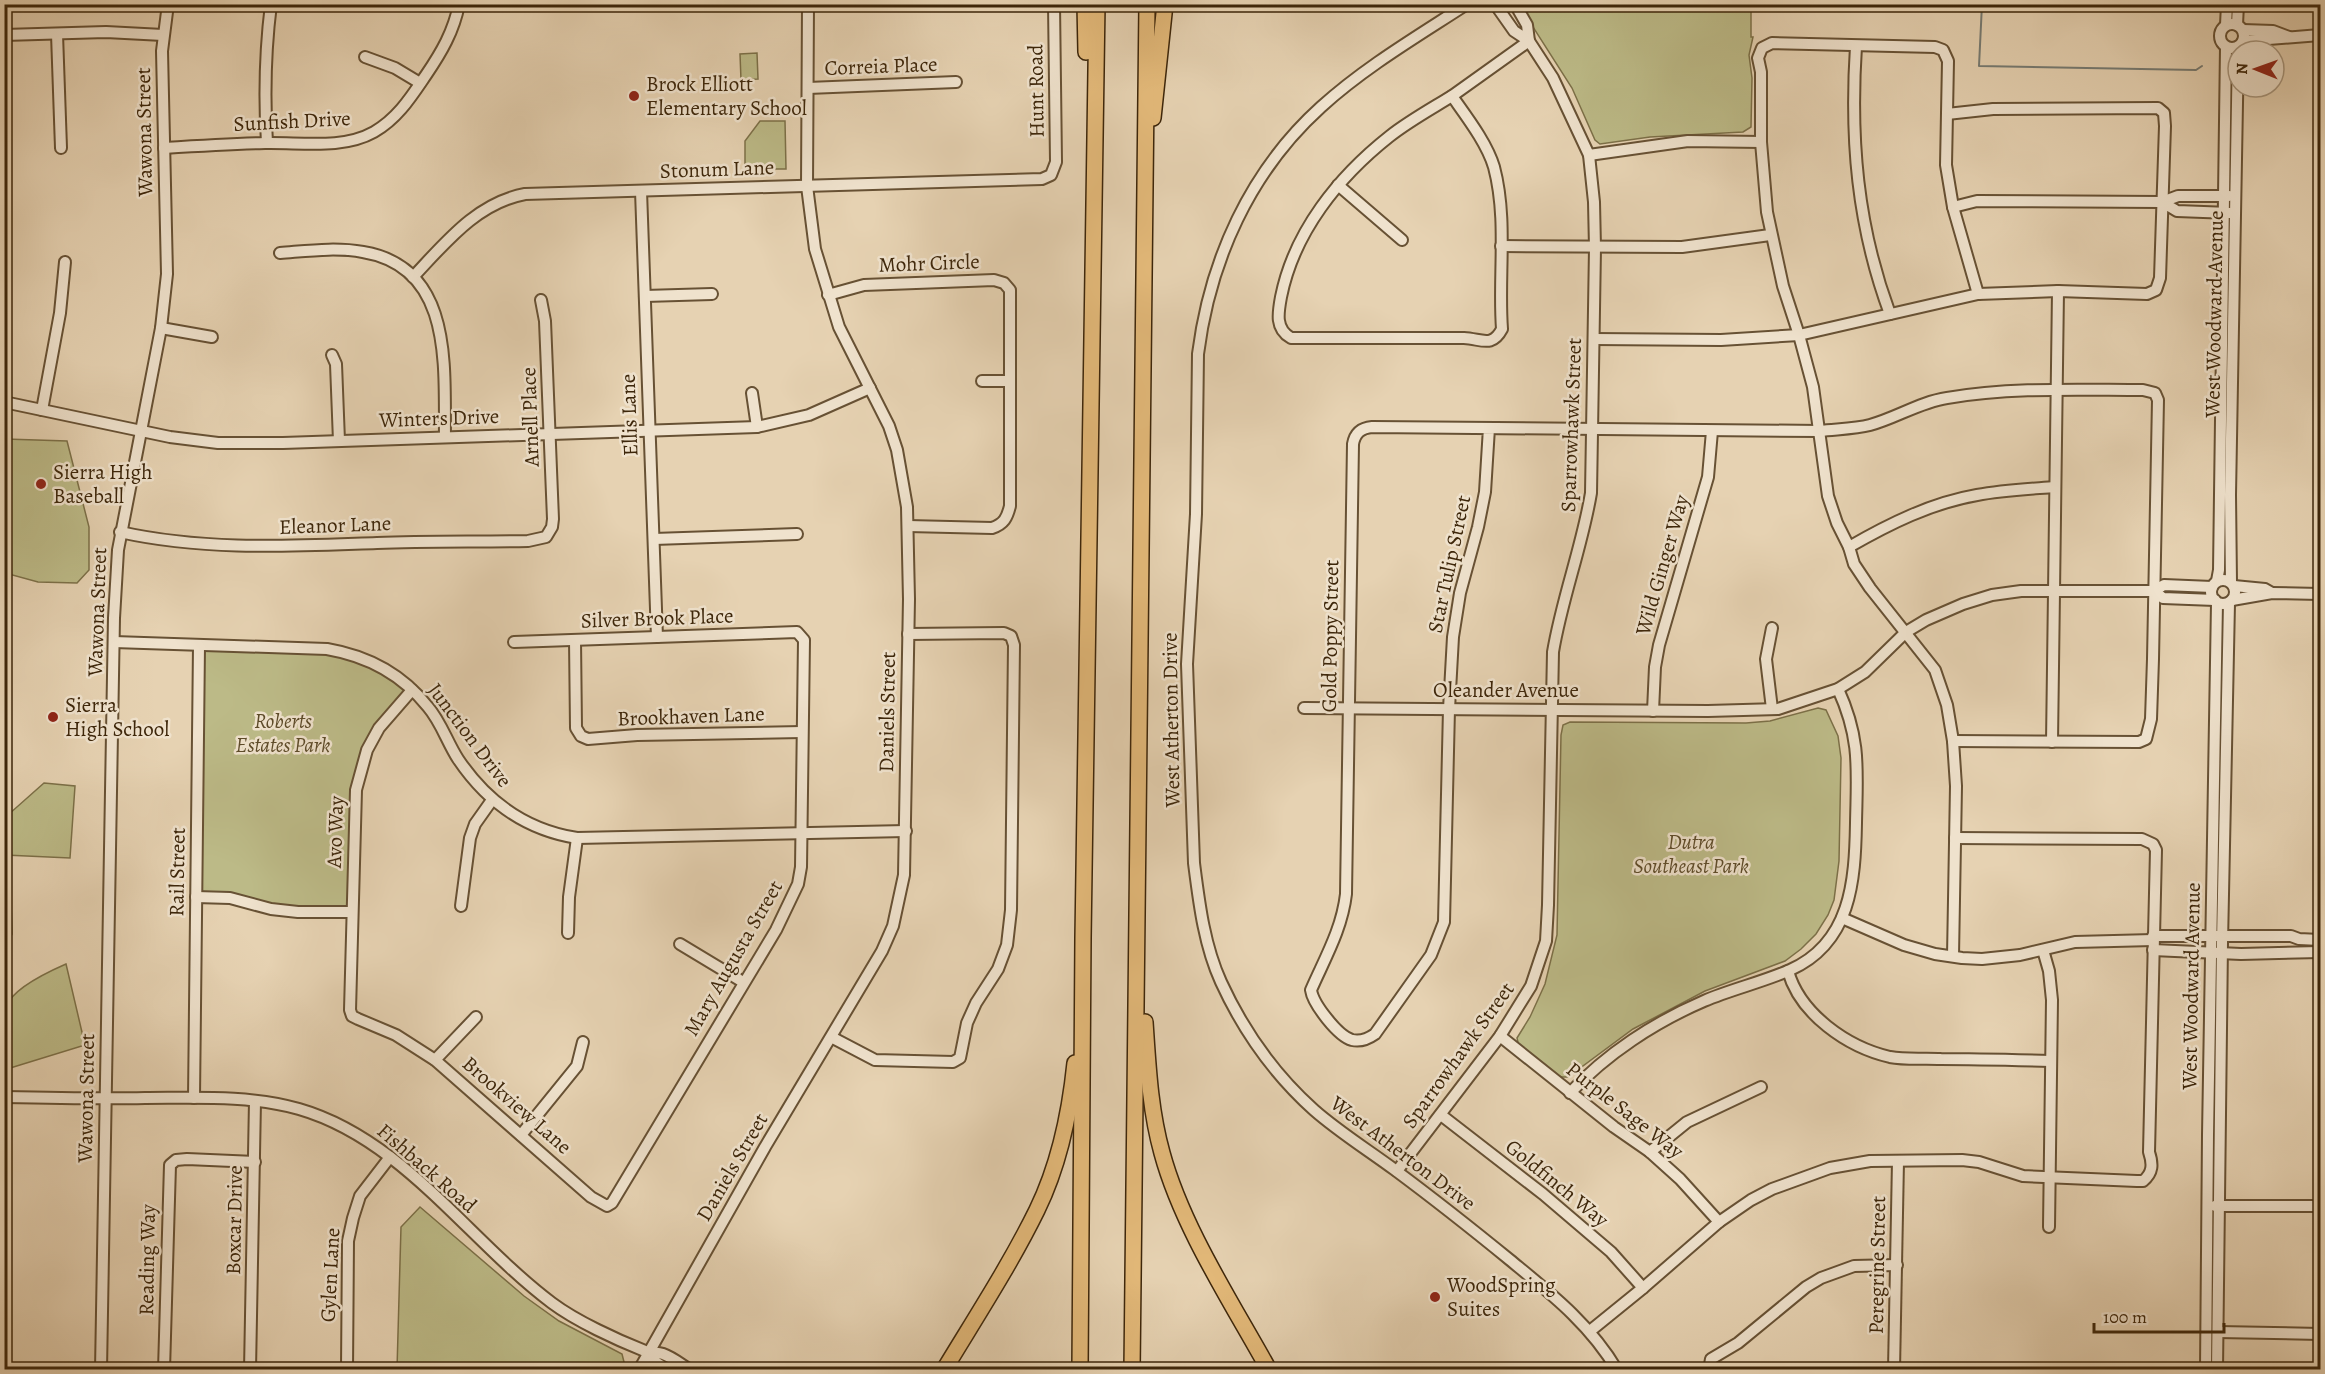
<svg xmlns="http://www.w3.org/2000/svg" width="2325" height="1374" viewBox="0 0 2325 1374" font-family="Alegreya,serif">
<style>
.green{fill:#bcba87;stroke:#7c7048;stroke-width:1.5}
.lines{fill:none;stroke-linecap:round;stroke-linejoin:round}
.stream{stroke:#767b73;stroke-width:2}
.minor-casing{stroke:#675134;stroke-width:14}
.highway-casing{stroke:#3d260a;stroke-width:18}
.minor{stroke:#efe2cd;stroke-width:10}
.highway{stroke:#e3b979;stroke-width:15}
.poi-dot{fill:#8f2418;stroke:#efe2cd;stroke-width:2}
.labels{text-anchor:middle;dominant-baseline:central;stroke-width:5;stroke-linejoin:round;paint-order:stroke}
.street-label{font-size:21px;fill:#3d260a;stroke:#efe2cd}
.poi-label{font-size:21px;fill:#3d260a;stroke:#efe2cd;text-anchor:start}
.park-label{font-size:21px;font-style:italic;fill:#5d4b29;stroke:#efe2cd}
</style>
<rect width="100%" height="100%" fill="#e6d2b2"/>
<filter id="stains"><feTurbulence type="fractalNoise" baseFrequency=".00333" numOctaves="4"/><feColorMatrix values="0 0 0 0 .2 0 0 0 0 .09 0 0 0 0 .02 0 0 0 .5 -.17"/></filter>
<radialGradient id="worn" r=".72"><stop offset=".6" stop-color="#630" stop-opacity="0"/><stop offset="1" stop-color="#630" stop-opacity=".3"/></radialGradient>
<!-- green -->
<g class="green">
<path d="M 1519,5 L 1751,5 L 1751,37 L 1753,37 L 1749,55 L 1752,78 L 1751,127 L 1743,132 L 1650,137 L 1600,144 L 1595,140 L 1572,88 Z"/>
<path d="M 757,53 L 758,79 L 741,80 L 740,54 Z"/>
<path d="M 760,121 L 785,121 L 786,169 L 745,169 L 745,141 Z"/>
<path d="M 5,439 L 67,441 L 89,527 L 89,570 L 77,583 L 38,582 L 5,573 Z"/>
<path d="M 199,646 L 351,653 L 412,690 L 379,728 L 360,768 L 352,912 L 196,897 Z"/>
<path d="M 1818,708 L 1826,710 L 1838,736 L 1841,758 L 1839,861 L 1834,900 L 1828,915 L 1816,934 L 1801,949 L 1785,961 L 1705,991 L 1633,1029 L 1568,1077 L 1559,1077 L 1519,1047 L 1517,1038 L 1530,1017 L 1545,984 L 1557,935 L 1561,735 L 1563,725 L 1570,722 L 1746,723 L 1770,721 Z"/>
<path d="M 44,783 L 75,786 L 70,858 L 5,855 L 9,814 Z"/>
<path d="M 5,902 L 11,902 L 12,934 L 5,948 Z"/>
<path d="M 66,964 L 85,1045 L 7,1069 C 4,1050 1,1026 6,1007 C 12,989 50,971 66,964 Z"/>
<path d="M 420,1207 L 524,1296 L 559,1321 L 622,1354 L 624,1362 L 621,1369 L 397,1369 L 401,1227 Z"/>
</g>
<g class="lines">
<!-- stream -->
<path class="stream" d="M 1982,4 L 1979,66 L 2196,70 L 2202,66"/>
<!-- minor casing -->
<g class="minor-casing">
<g id="minor">
<path d="M 1467,4 C 1418,36 1365,67 1321,107 C 1250,171 1210,260 1198,354 L 1196,514 L 1187,664 L 1194,863 C 1199,902 1204,945 1221,982 C 1243,1030 1275,1075 1314,1110 C 1339,1132 1368,1150 1395,1170 C 1434,1199 1472,1229 1510,1260 C 1550,1293 1590,1324 1617,1370"/>
<path d="M 1495,4 L 1514,31 L 1529,41 L 1527,25 L 1515,4"/>
<circle cx="2232" cy="36" r="12"/>
<path d="M 2226,25 L 2227,4"/>
<path d="M 2237,25 L 2238,4"/>
<path d="M 2243,30 L 2273,31 L 2289,37"/>
<path d="M 57,34 L 61,148"/>
<path d="M 4,35 L 106,32 L 163,35"/>
<path d="M 2243,41 L 2320,35"/>
<path d="M 1856,46 C 1850,139 1857,225 1890,314"/>
<path d="M 365,57 L 395,68 L 420,83"/>
<path d="M 808,88 L 956,82"/>
<path d="M 1452,96 C 1466,116 1487,143 1494,167 C 1508,220 1498,276 1502,329 C 1492,348 1482,339 1464,338 L 1291,338 C 1275,329 1278,313 1281,297 C 1294,232 1338,177 1390,136 C 1409,121 1431,109 1452,96 Z"/>
<path d="M 267,143 C 264,95 265,52 271,4"/>
<path d="M 164,148 C 197,146 231,144 265,143 C 300,142 342,150 374,132 C 398,118 411,97 426,75 C 441,53 454,31 459,4"/>
<path d="M 1589,155 L 1688,141 L 1761,142"/>
<path d="M 1338,185 L 1402,240"/>
<path d="M 641,191 L 657,637"/>
<path d="M 2229,196 L 2178,196 L 2162,202 L 2177,211 L 2230,213"/>
<path d="M 1953,207 L 1977,201 L 2162,202"/>
<path d="M 1501,246 L 1682,247 L 1770,235"/>
<path d="M 280,253 C 307,251 335,247 363,252 C 454,267 444,367 445,437"/>
<path d="M 413,277 C 446,242 477,203 525,194 L 1042,179 L 1051,175 L 1056,162 L 1054,4"/>
<path d="M 828,295 L 864,285 L 994,280 L 1004,283 L 1010,290 L 1010,506 C 1007,518 1004,524 992,528 L 908,526"/>
<path d="M 645,296 L 712,294"/>
<path d="M 161,328 L 212,337"/>
<path d="M 1594,339 L 1721,340 L 1799,335 L 1978,294 L 2058,291 L 2147,294 L 2156,290 L 2160,278 L 2165,126 L 2164,113 L 2158,108 L 1993,109 L 1947,114"/>
<path d="M 332,355 L 336,364 L 339,441"/>
<path d="M 982,381 L 1010,381"/>
<path d="M 752,393 L 757,427"/>
<path d="M 4,402 L 170,437 L 218,443 L 283,443 L 757,427 L 809,415 L 870,388"/>
<path d="M 42,410 L 60,313 L 65,262"/>
<path d="M 1489,428 L 1485,492 L 1478,527 L 1460,593 L 1453,637 L 1449,709 L 1444,922 L 1431,955 L 1375,1034 C 1368,1039 1361,1042 1352,1040 C 1338,1036 1313,1004 1311,990 C 1325,958 1342,929 1346,894 L 1353,444 C 1355,433 1361,428 1372,427 L 1820,431 C 1836,429 1855,429 1870,425 C 1896,418 1920,402 1947,398 C 2012,387 2078,390 2143,390 L 2155,393 L 2158,400 L 2153,659 L 2151,719 L 2146,739 L 2139,742 L 1953,741"/>
<path d="M 120,532 C 206,551 289,546 377,543 C 427,541 478,542 528,541 L 546,537 L 552,527 L 553,519 L 545,321 L 541,300"/>
<path d="M 654,539 L 797,534"/>
<path d="M 1849,547 C 1889,524 1931,503 1977,495 C 2003,490 2029,489 2055,487"/>
<circle cx="2223" cy="592" r="12"/>
<path d="M 2217,581 L 2219,570 L 2226,47"/>
<path d="M 2231,582 L 2230,495 L 2238,47"/>
<path d="M 2234,586 L 2265,589 L 2272,593"/>
<path d="M 2154,591 L 2163,598 L 2215,600"/>
<path d="M 2232,600 L 2272,593 L 2320,594"/>
<path d="M 1772,628 L 1766,659 L 1772,709"/>
<path d="M 575,640 L 576,728 L 581,736 L 588,739 L 637,735 L 802,732"/>
<path d="M 114,642 L 327,649 C 368,656 402,674 428,707 C 441,722 447,742 458,759 C 487,802 526,830 577,838 L 906,831"/>
<path d="M 412,690 L 379,728 L 367,750 L 356,790 L 350,1010 L 352,1016 L 358,1019 L 396,1035 L 435,1060 L 591,1197 L 607,1206 L 612,1203 L 776,930 L 798,884 L 801,867 L 804,640 L 797,632 L 514,642"/>
<path d="M 1304,708 L 1708,711 L 1778,709 L 1838,689 L 1865,672 L 1906,632 L 1926,620 L 1963,604 L 1992,595 L 2021,591 L 2154,591 L 2164,585 L 2212,587"/>
<path d="M 1653,711 L 1655,667 L 1659,645 L 1708,477 L 1712,431"/>
<path d="M 2052,742 L 2058,291"/>
<path d="M 196,897 L 230,898 L 271,909 L 298,912 L 352,912"/>
<path d="M 461,906 L 470,838 L 475,824 L 492,800"/>
<path d="M 1842,918 L 1904,945 L 1935,954 L 1962,958 L 1982,959 L 2020,955 L 2075,942 L 2153,940"/>
<path d="M 568,933 L 569,897 L 577,838"/>
<path d="M 2153,936 L 2291,936 L 2299,939 L 2320,940"/>
<path d="M 680,944 L 743,982"/>
<path d="M 2043,950 L 2049,971 L 2052,1000 L 2049,1227"/>
<path d="M 2153,950 L 2241,954 L 2320,952"/>
<path d="M 1953,956 L 1956,786 L 1953,741 L 1947,705 L 1935,670 L 1870,588 L 1854,564 L 1849,547 L 1837,523 L 1828,496 L 1813,387 L 1799,335 L 1783,286 L 1767,212 L 1761,142 L 1761,72 L 1758,58 L 1762,48 L 1772,43 L 1935,47 L 1943,50 L 1948,61 L 1946,165 L 1953,207 L 1978,294"/>
<path d="M 1788,971 C 1800,1014 1847,1047 1890,1057 C 1906,1060 1924,1058 1941,1059 C 1977,1059 2014,1060 2051,1061"/>
<path d="M 1500,1036 L 1614,1127 L 1650,1152 L 1680,1179 L 1719,1222"/>
<path d="M 833,1038 L 875,1060 L 953,1062 L 960,1058 L 967,1023 L 976,1003 L 998,969 L 1007,945 L 1011,910 L 1014,645 L 1011,636 L 1004,633 L 908,634"/>
<path d="M 435,1060 L 476,1017"/>
<path d="M 1570,1093 C 1606,1054 1655,1022 1704,1001 C 1732,989 1763,982 1790,970 C 1851,943 1855,881 1856,823 C 1857,770 1861,739 1838,689"/>
<path d="M 4,1097 C 51,1098 98,1099 145,1098 C 196,1098 249,1095 299,1109 C 403,1139 468,1240 552,1303 C 576,1321 617,1340 645,1351 C 651,1353 657,1352 663,1354 C 672,1357 682,1365 690,1370"/>
<path d="M 194,1098 L 199,646"/>
<path d="M 1441,1115 L 1543,1194 L 1611,1252 L 1643,1288"/>
<path d="M 521,1135 L 577,1066 L 583,1042"/>
<path d="M 1650,1152 L 1687,1122 L 1761,1087"/>
<path d="M 1397,1171 L 1500,1036 L 1531,986 L 1546,941 L 1548,905 L 1553,652 C 1562,598 1582,547 1591,493 L 1595,248 L 1594,202 L 1589,155 L 1553,78 L 1529,41 L 1452,96"/>
<path d="M 2215,1206 L 2320,1206"/>
<path d="M 1590,1331 L 1643,1288 L 1719,1222 L 1751,1200 L 1772,1189 L 1830,1168 L 1870,1161 L 1962,1160 L 1979,1162 L 2023,1176 L 2137,1181 L 2143,1181 C 2153,1173 2153,1164 2149,1152 L 2156,850 L 2153,844 L 2142,839 L 1955,838"/>
<path d="M 2218,1332 L 2320,1334"/>
<path d="M 647,1352 L 657,1363 L 668,1370"/>
<path d="M 101,1370 L 114,618 L 118,550 L 161,328 L 167,274 L 162,51 L 168,4"/>
<path d="M 164,1370 L 170,1165 L 176,1160 L 187,1159 L 255,1162"/>
<path d="M 250,1370 L 255,1101"/>
<path d="M 347,1370 L 348,1241 L 353,1218 L 360,1196 L 390,1157"/>
<path d="M 639,1370 L 765,1147 L 882,951 L 893,926 L 904,875 L 909,599 L 907,507 L 897,450 L 889,426 L 839,327 L 815,249 L 807,186 L 808,4"/>
<path d="M 1709,1370 L 1711,1359 L 1738,1343 L 1806,1287 L 1821,1278 L 1854,1266 L 1897,1265"/>
<path d="M 1894,1370 L 1898,1161"/>
<path d="M 2206,1370 L 2208,1135 L 2217,603"/>
<path d="M 2217,1370 L 2222,943 L 2229,603"/>
</g>
</g>
<!-- highway casing -->
<g class="highway-casing">
<g id="highway">
<path d="M 1085,4 L 1086,52"/>
<path d="M 1153,118 L 1165,4"/>
<path d="M 1145,1022 C 1148,1066 1150,1110 1162,1153 C 1182,1227 1232,1303 1269,1370"/>
<path d="M 944,1370 C 976,1317 1010,1265 1037,1210 C 1059,1165 1070,1112 1075,1063"/>
<path d="M 1080,1370 L 1083,938 L 1097,4"/>
<path d="M 1132,1370 L 1147,4"/>
</g>
</g>
<!-- minor -->
<use href="#minor" class="minor"/>
<!-- highway -->
<use href="#highway" class="highway"/>
</g>
<!-- markers -->
<g class="poi-dot">
<circle cx="634" cy="96" r="6"/>
<circle cx="41" cy="484" r="6"/>
<circle cx="53" cy="717" r="6"/>
<circle cx="1435" cy="1297" r="6"/>
</g>
<g class="labels">
<!-- street labels -->
<g class="street-label">
<text transform="translate(881 66) rotate(-2)">Correia Place</text>
<text transform="translate(1036 91) rotate(-91)">Hunt Road</text>
<text transform="translate(292 121) rotate(-3)">Sunfish Drive</text>
<text transform="translate(144 132) rotate(-91)">Wawona Street</text>
<text transform="translate(717 169) rotate(-2)">Stonum Lane</text>
<text transform="translate(929 263) rotate(-2)">Mohr Circle</text>
<text transform="translate(2214 314) rotate(-89)">West Woodward Avenue</text>
<text transform="translate(629 415) rotate(-92)">Ellis Lane</text>
<text transform="translate(530 417) rotate(-92)">Arnell Place</text>
<text transform="translate(439 418) rotate(-2)">Winters Drive</text>
<text transform="translate(1571 425) rotate(-88)">Sparrowhawk Street</text>
<text transform="translate(335 525) rotate(-2)">Eleanor Lane</text>
<text transform="translate(1449 564) rotate(-78)">Star Tulip Street</text>
<text transform="translate(1662 565) rotate(-74)">Wild Ginger Way</text>
<text transform="translate(97 612) rotate(-88)">Wawona Street</text>
<text transform="translate(657 618) rotate(-2)">Silver Brook Place</text>
<text transform="translate(1330 636) rotate(-89)">Gold Poppy Street</text>
<text x="1506" y="690">Oleander Avenue</text>
<text transform="translate(887 712) rotate(-89)">Daniels Street</text>
<text transform="translate(691 716) rotate(-2)">Brookhaven Lane</text>
<text transform="translate(1171 720) rotate(-91)">West Atherton Drive</text>
<text transform="translate(470 735) rotate(53)">Junction Drive</text>
<text transform="translate(335 832) rotate(-88)">Avo Way</text>
<text transform="translate(177 872) rotate(-89)">Rail Street</text>
<text transform="translate(733 958) rotate(-60)">Mary Augusta Street</text>
<text transform="translate(2191 986) rotate(-89)">West Woodward Avenue</text>
<text transform="translate(1458 1055) rotate(-54)">Sparrowhawk Street</text>
<text transform="translate(86 1098) rotate(-89)">Wawona Street</text>
<text transform="translate(517 1105) rotate(41)">Brookview Lane</text>
<text transform="translate(1625 1110) rotate(38)">Purple Sage Way</text>
<text transform="translate(1403 1153) rotate(37)">West Atherton Drive</text>
<text transform="translate(732 1167) rotate(-60)">Daniels Street</text>
<text transform="translate(427 1168) rotate(41)">Fishback Road</text>
<text transform="translate(1557 1183) rotate(39)">Goldfinch Way</text>
<text transform="translate(234 1220) rotate(-89)">Boxcar Drive</text>
<text transform="translate(147 1260) rotate(-89)">Reading Way</text>
<text transform="translate(1877 1265) rotate(-89)">Peregrine Street</text>
<text transform="translate(330 1275) rotate(-87)">Gylen Lane</text>
</g>
<!-- poi labels -->
<g class="poi-label">
<text x="646" y="84">Brock Elliott<tspan x="646" dy="24">Elementary School</tspan></text>
<text x="53" y="472">Sierra High<tspan x="53" dy="24">Baseball</tspan></text>
<text x="65" y="705">Sierra<tspan x="65" dy="24">High School</tspan></text>
<text x="1447" y="1285">WoodSpring<tspan x="1447" dy="24">Suites</tspan></text>
</g>
<!-- park labels -->
<g class="park-label">
<text x="283" y="721">Roberts<tspan x="283" dy="24">Estates Park</tspan></text>
<text x="1691" y="842">Dutra<tspan x="1691" dy="24">Southeast Park</tspan></text>
</g>
</g>
<!-- margin -->
<rect width="2325" height="1374" fill="none" stroke="#e6d2b2" stroke-width="24"/>
<rect x="6" y="6" width="2313" height="1362" fill="none" stroke="#3d260a" stroke-width="3"/>
<rect x="12" y="12" width="2301" height="1350" fill="none" stroke="#3d260a" stroke-width="1.5"/>
<!-- north arrow -->
<g transform="translate(2256 69) rotate(271)"><circle r="28" fill="#efe2cd" stroke="#a8977f" stroke-width="1.5"/>
<path d="M0-4.5L10 22L0 15L-10 22Z" fill="#8f2418"/>
<text y="-9" font-size="16" font-weight="bold" text-anchor="middle" fill="#3d260a">N</text>
</g>
<!-- scale -->
<path d="M2094 1323v9h130v-9" fill="none" stroke="#3d260a" stroke-width="3"/>
<text x="2103" y="1323" font-size="18" fill="#3d260a" stroke="#efe2cd" stroke-width="4.5" paint-order="stroke">100 m</text>
<rect width="100%" height="100%" filter="url(#stains)"/>
<rect width="100%" height="100%" fill="url(#worn)"/>
</svg>
